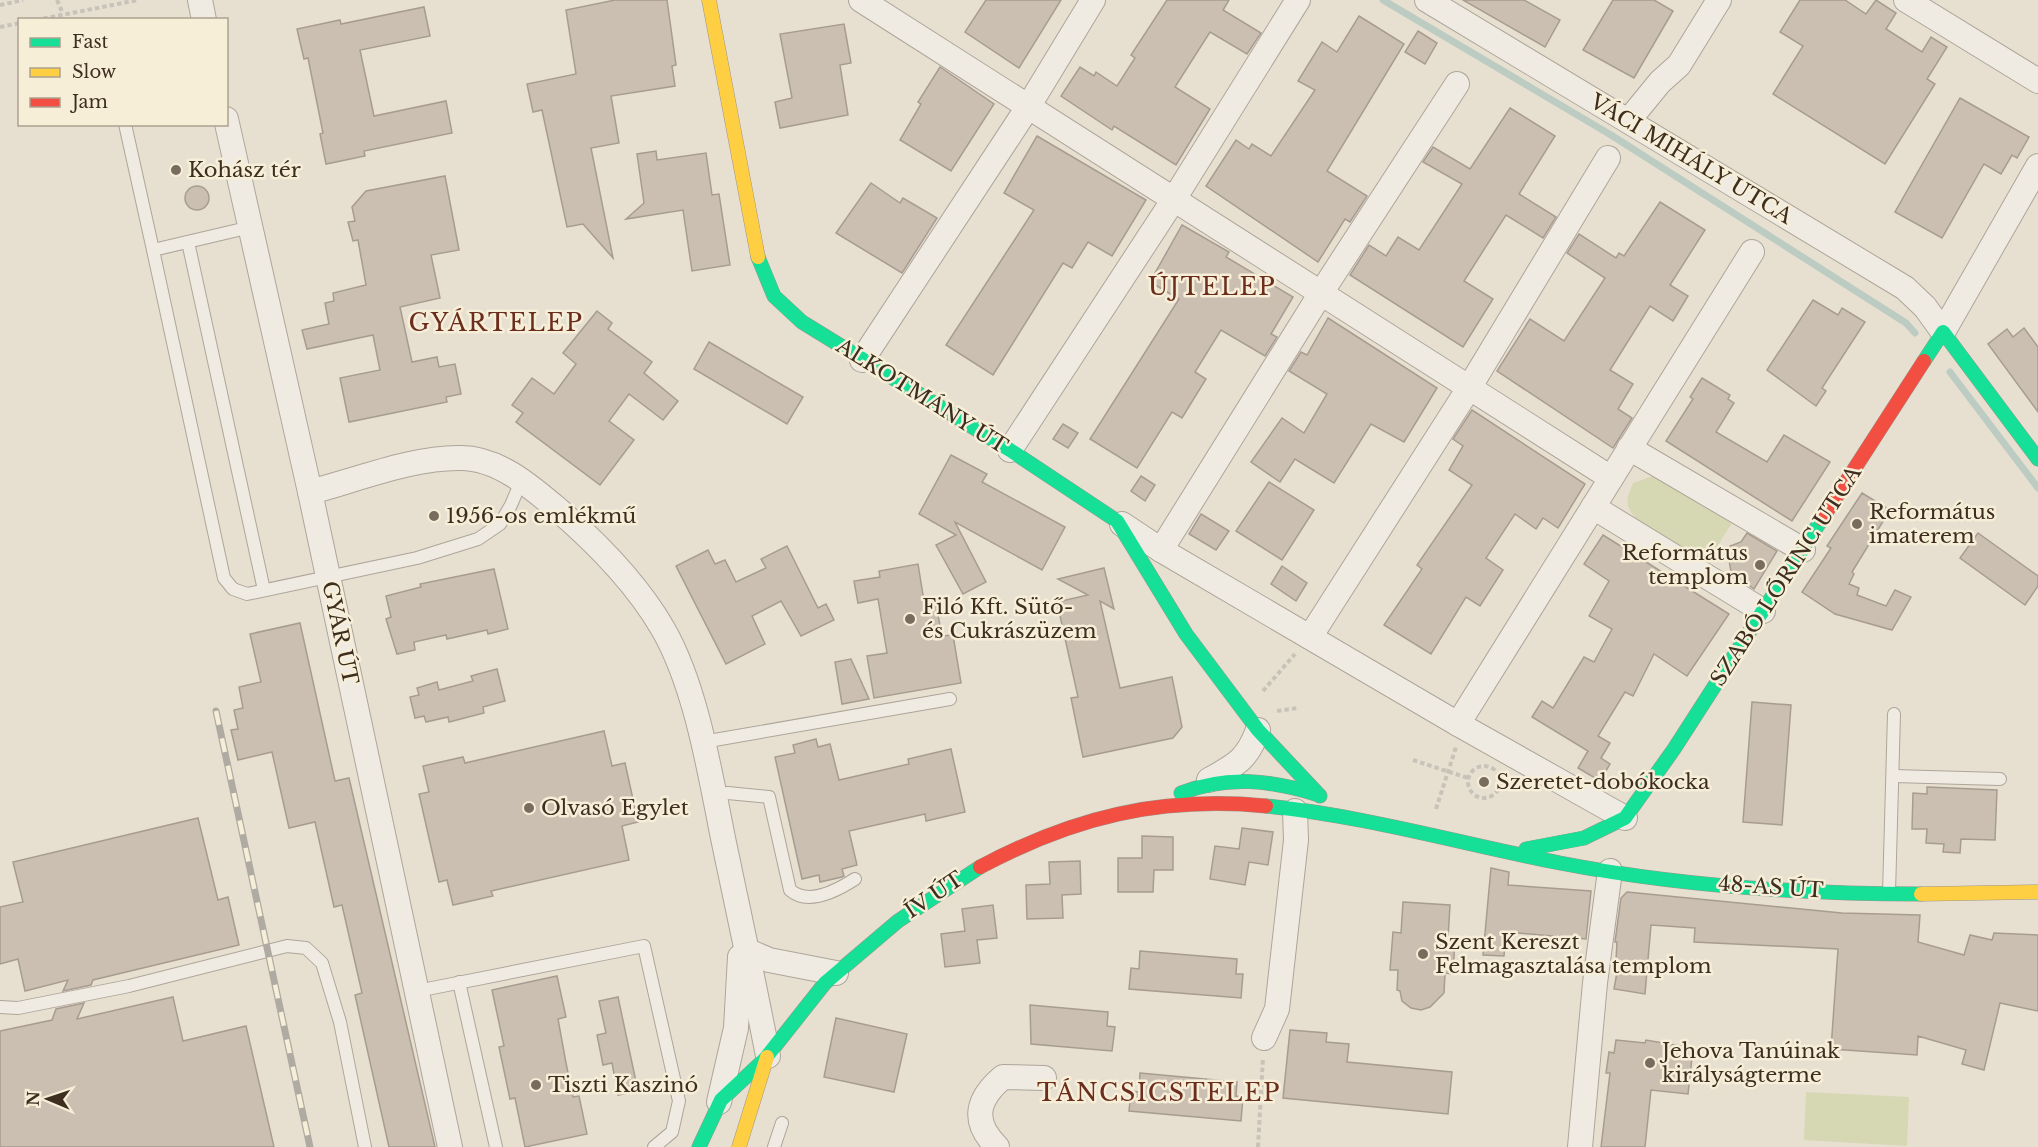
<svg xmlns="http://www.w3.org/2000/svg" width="2038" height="1147" viewBox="0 0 2038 1147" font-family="'Libre Baskerville',serif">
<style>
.green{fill:#d6d7b3}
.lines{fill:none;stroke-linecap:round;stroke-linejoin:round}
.stream{stroke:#bcccc2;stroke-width:7}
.building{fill:#cbbfb2;stroke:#a89c90;stroke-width:1.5}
.lane-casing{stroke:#ada599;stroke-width:14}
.street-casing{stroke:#ada599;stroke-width:26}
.fast-casing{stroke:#9c958a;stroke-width:15}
.slow-casing{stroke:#9c958a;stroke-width:15}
.jam-casing{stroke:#9c958a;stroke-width:15}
.path{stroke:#c8c2b9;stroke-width:4;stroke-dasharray:4.5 3;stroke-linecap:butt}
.lane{stroke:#efebe3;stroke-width:12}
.street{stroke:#efebe3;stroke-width:24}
.fast{stroke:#16e098;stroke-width:14}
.slow{stroke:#ffcf43;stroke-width:14}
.jam{stroke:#f24e42;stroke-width:14}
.rail-casing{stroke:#afaaa2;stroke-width:7}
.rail{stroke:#f7eed8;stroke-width:4.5;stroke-dasharray:14;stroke-linecap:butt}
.poi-dot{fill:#786c5e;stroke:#f7eed8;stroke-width:2}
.labels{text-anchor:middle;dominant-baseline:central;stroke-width:5;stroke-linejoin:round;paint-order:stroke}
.street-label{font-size:21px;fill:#3d2e20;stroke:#f7eed8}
.poi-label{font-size:21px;fill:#3d2e20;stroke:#f7eed8;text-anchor:start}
.quarter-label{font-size:24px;letter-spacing:1.5px;fill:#6b2e1e;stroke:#f7eed8}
</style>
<rect width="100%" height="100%" fill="#e7e0d1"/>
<!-- green -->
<g class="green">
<path d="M 1653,476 L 1732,523 L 1706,564 C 1685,551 1636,529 1628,506 C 1626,498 1630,491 1633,483 Z"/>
<path d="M 1806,1092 L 1909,1097 L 1907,1146 L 1804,1140 Z"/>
</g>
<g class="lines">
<!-- stream -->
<g class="stream">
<path d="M 1383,0 L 1611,135 L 1906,323 L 1915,333"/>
<path d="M 1950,372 L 2038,488"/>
</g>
</g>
<!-- building -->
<g class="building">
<path d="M 615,0 L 667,0 L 676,65 L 672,66 L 675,86 L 611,96 L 619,143 L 591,148 L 613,258 L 583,224 L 567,227 L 542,110 L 533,112 L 527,84 L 576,74 L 566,10 Z"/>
<path d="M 986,0 L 1061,0 L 1019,68 L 965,32 Z"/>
<path d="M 1167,0 L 1229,0 L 1223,10 L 1261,33 L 1247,54 L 1210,32 L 1175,87 L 1210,109 L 1176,165 L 1114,126 L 1112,130 L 1061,96 L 1080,67 L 1094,76 L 1096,72 L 1117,86 L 1135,58 L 1131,55 Z"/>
<path d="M 1463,0 L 1524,0 L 1560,20 L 1545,47 Z"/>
<path d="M 1613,0 L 1654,0 L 1673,11 L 1634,78 L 1583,50 Z"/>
<path d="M 1800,0 L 1845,0 L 1866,14 L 1876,0 L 1896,13 L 1886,29 L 1922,52 L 1931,37 L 1947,47 L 1927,79 L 1935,84 L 1885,164 L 1773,94 L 1803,46 L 1780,32 Z"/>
<path d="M 424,7 L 430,36 L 360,50 L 374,116 L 446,101 L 452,133 L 364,151 L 365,156 L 326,164 L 320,134 L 323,133 L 308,58 L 304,59 L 297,29 L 340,20 L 341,24 Z"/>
<path d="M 1359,16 L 1404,44 L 1327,171 L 1367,196 L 1350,222 L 1345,219 L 1318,262 L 1206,186 L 1236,140 L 1249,149 L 1252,144 L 1271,156 L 1315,90 L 1298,81 L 1322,42 L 1337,52 Z"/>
<path d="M 844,24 L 851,63 L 840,65 L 848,115 L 780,128 L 775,102 L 792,98 L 780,34 Z"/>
<path d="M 1418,31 L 1437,43 L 1425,64 L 1405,52 Z"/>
<path d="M 940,67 L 994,104 L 951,171 L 900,140 L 921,104 L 918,102 Z"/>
<path d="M 1960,98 L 2029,137 L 2017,158 L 2012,155 L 2001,174 L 1984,164 L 1942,238 L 1895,212 Z"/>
<path d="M 1510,108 L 1555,136 L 1519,194 L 1556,217 L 1543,238 L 1506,215 L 1464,281 L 1493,299 L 1463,347 L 1350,275 L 1369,245 L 1386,256 L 1398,237 L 1419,250 L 1462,184 L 1423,162 L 1433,147 L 1470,169 Z"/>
<path d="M 1037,136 L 1146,200 L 1112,256 L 1088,242 L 1072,268 L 1063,263 L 993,375 L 946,345 L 1034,210 L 1004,193 Z"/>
<path d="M 656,151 L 657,160 L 706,153 L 712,195 L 719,194 L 730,265 L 692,271 L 683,210 L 626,219 L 644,203 L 637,154 Z"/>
<path d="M 445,176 L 459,250 L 431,255 L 440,298 L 400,307 L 412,362 L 437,357 L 439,367 L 455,364 L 461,394 L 446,397 L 447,402 L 349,422 L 340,378 L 380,370 L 373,335 L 307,349 L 302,330 L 329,324 L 325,303 L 334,301 L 333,293 L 366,285 L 358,240 L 353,241 L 348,222 L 355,221 L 352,207 L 366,191 Z"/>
<path d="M 871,183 L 900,203 L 903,198 L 937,218 L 902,273 L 836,233 Z"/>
<circle cx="197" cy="198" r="12"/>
<path d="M 1660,202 L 1705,230 L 1670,285 L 1688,296 L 1673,321 L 1650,306 L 1610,370 L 1633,384 L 1618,409 L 1632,418 L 1613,448 L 1497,371 L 1530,319 L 1564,341 L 1605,278 L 1567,253 L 1579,234 L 1616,258 L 1619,253 L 1624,256 Z"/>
<path d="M 1182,225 L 1229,252 L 1226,257 L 1293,297 L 1271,334 L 1277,337 L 1265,356 L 1221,330 L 1195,372 L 1206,379 L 1182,418 L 1172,412 L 1137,468 L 1090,439 L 1179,299 L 1150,282 Z"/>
<path d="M 1813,300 L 1838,315 L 1842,308 L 1865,322 L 1822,388 L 1826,391 L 1816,406 L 1767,370 Z"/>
<path d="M 597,311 L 612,323 L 608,329 L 652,362 L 644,373 L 678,401 L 663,420 L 629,394 L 609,421 L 634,440 L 600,485 L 516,422 L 523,413 L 512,405 L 532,378 L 554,394 L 576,364 L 563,353 Z"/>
<path d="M 1328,318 L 1437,388 L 1404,442 L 1371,424 L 1334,483 L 1295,459 L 1280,482 L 1251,462 L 1282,418 L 1304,433 L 1327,394 L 1289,371 L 1301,352 L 1307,355 Z"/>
<path d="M 2024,328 L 2038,347 L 2038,412 L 1988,344 L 2007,329 L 2013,337 Z"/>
<path d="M 709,342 L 803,397 L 787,424 L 694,369 Z"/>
<path d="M 1702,378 L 1730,395 L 1728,399 L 1734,403 L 1716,432 L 1767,462 L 1784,435 L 1830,462 L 1792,521 L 1666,441 L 1693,399 L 1690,397 Z"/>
<path d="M 1472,410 L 1585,484 L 1558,528 L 1543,518 L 1536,529 L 1515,514 L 1486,558 L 1503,570 L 1480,606 L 1466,597 L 1431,654 L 1384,625 L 1422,569 L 1417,565 L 1472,485 L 1449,470 L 1463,446 L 1453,439 Z"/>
<path d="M 1063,424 L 1078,433 L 1068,448 L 1053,439 Z"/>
<path d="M 951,455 L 987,474 L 982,482 L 1065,527 L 1042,570 L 955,522 L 986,582 L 963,594 L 936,545 L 956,535 L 919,514 Z"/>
<path d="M 1141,476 L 1155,485 L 1145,501 L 1131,491 Z"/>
<path d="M 1269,482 L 1314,510 L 1282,560 L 1236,531 Z"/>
<path d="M 1862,493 L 1890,510 L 1852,572 L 1854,574 L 1849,584 L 1859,588 L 1857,595 L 1886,606 L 1895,590 L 1911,597 L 1892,630 L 1835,614 L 1802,592 L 1831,548 L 1827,546 Z"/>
<path d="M 1201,514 L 1229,531 L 1216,550 L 1189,534 Z"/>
<path d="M 1747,533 L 1777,551 L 1754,589 L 1731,572 L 1729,560 L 1726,559 L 1730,546 L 1741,542 Z"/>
<path d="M 1978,533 L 2038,576 L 2038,586 L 2025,605 L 1960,558 Z"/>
<path d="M 1603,535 L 1729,614 L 1687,676 L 1654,654 L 1633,696 L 1625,692 L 1598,736 L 1610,743 L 1601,758 L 1610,764 L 1600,781 L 1578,768 L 1588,751 L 1532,717 L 1542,701 L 1553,708 L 1584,657 L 1594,662 L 1612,629 L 1589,616 L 1609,581 L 1584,564 Z"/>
<path d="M 787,546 L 818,608 L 826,604 L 834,620 L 801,636 L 781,601 L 752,616 L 765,644 L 726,664 L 676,566 L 708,550 L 715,564 L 725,560 L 736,582 L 766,568 L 761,559 Z"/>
<path d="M 918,564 L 924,601 L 935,599 L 942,636 L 953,635 L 961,683 L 874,698 L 867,656 L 887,653 L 878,599 L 858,603 L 854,581 L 880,577 L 879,571 Z"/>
<path d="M 1282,566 L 1307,583 L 1296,601 L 1271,584 Z"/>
<path d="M 1104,568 L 1114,609 L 1100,601 L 1120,688 L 1172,677 L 1182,727 L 1173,738 L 1083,757 L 1071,698 L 1078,697 L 1057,602 L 1088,595 L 1058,579 Z"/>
<path d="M 494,569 L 508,629 L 488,634 L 487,630 L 447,639 L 446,635 L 414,642 L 415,650 L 397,654 L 386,619 L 391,617 L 386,596 L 421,587 L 420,584 Z"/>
<path d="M 300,623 L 335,781 L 349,778 L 435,1147 L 389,1147 L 355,995 L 362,993 L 342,905 L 334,907 L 315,822 L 289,828 L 272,752 L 238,760 L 231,730 L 238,729 L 234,710 L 243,708 L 239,687 L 261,682 L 250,634 Z"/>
<path d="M 851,659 L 869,699 L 842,704 L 835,662 Z"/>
<path d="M 497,669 L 505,701 L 483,707 L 484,713 L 449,722 L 448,717 L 426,722 L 424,716 L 415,718 L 410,697 L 419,695 L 417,688 L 437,682 L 439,690 L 473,681 L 471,676 Z"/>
<path d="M 1752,702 L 1791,705 L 1782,825 L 1743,822 Z"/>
<path d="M 604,731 L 612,766 L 625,763 L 638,822 L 622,826 L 629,860 L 491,891 L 493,896 L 453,905 L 447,880 L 439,882 L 419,794 L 429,792 L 423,766 L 463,757 L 465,763 Z"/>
<path d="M 816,739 L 818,747 L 830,744 L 839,780 L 909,764 L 908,759 L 951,749 L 965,812 L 926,821 L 925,814 L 849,831 L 857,865 L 842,869 L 844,876 L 842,877 L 820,882 L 819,875 L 802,879 L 775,757 L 795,753 L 793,745 Z"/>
<path d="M 1927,787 L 1997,790 L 1995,840 L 1961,839 L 1960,853 L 1943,852 L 1944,844 L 1926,843 L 1927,829 L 1912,829 L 1913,793 L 1927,794 Z"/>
<path d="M 198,818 L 218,900 L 228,897 L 239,945 L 93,980 L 91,985 L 63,991 L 68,980 L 25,991 L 18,959 L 0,964 L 0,907 L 23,902 L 13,862 Z"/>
<path d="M 1242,828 L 1273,832 L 1268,865 L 1249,862 L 1245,885 L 1210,879 L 1215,846 L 1239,849 Z"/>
<path d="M 1142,836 L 1173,837 L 1173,870 L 1154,870 L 1153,892 L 1118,892 L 1118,858 L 1142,858 Z"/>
<path d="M 1080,861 L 1081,894 L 1062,895 L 1063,918 L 1027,919 L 1026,885 L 1050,884 L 1049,862 Z"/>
<path d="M 1491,868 L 1509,872 L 1508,885 L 1591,891 L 1586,939 L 1506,932 L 1504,956 L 1483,955 Z"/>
<path d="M 1627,892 L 1842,913 L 1920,915 L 1918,942 L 1964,955 L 1970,935 L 1992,940 L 1994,933 L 2038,935 L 2038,1011 L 2000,1003 L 1984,1070 L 1962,1064 L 1966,1050 L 1918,1036 L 1917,1055 L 1831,1049 L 1838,949 L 1694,942 L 1695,928 L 1651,925 L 1645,994 L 1614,989 L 1619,961 L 1616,961 L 1617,942 L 1615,942 L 1621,898 Z"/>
<path d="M 1403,902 L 1450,905 L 1448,938 L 1455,938 L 1453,974 L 1445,973 L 1444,993 L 1430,1007 L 1421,1010 L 1411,1008 L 1402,1001 L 1400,991 L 1397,990 L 1398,970 L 1390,970 L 1393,932 L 1401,933 Z"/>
<path d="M 993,905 L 997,938 L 977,940 L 980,963 L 945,967 L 941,934 L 965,931 L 962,909 Z"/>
<path d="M 1140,951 L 1237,959 L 1236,974 L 1243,974 L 1241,998 L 1129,989 L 1131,968 L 1139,969 Z"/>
<path d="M 557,976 L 566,1017 L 558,1019 L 566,1063 L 573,1097 L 579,1096 L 587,1134 L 525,1147 L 515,1098 L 510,1099 L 499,1047 L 504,1046 L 492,990 Z"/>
<path d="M 173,997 L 183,1041 L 246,1026 L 274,1147 L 0,1147 L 0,1031 L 52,1020 L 56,1009 L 84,1003 L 77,1019 Z"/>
<path d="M 618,997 L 638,1091 L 618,1095 L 612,1063 L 603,1065 L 597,1035 L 606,1033 L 599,1001 Z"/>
<path d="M 1030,1005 L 1108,1012 L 1107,1026 L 1115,1027 L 1112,1051 L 1031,1044 Z"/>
<path d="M 836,1018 L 907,1034 L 894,1092 L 824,1077 Z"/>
<path d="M 1290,1030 L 1327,1033 L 1326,1042 L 1349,1044 L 1347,1062 L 1452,1072 L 1448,1114 L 1283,1098 Z"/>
<path d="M 1616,1040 L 1645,1043 L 1646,1040 L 1693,1048 L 1688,1094 L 1651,1090 L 1645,1147 L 1601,1147 L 1610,1073 L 1606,1073 L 1609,1052 L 1614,1053 Z"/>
<path d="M 1140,1073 L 1237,1082 L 1236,1096 L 1243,1097 L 1241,1121 L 1129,1111 L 1131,1091 L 1139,1092 Z"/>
</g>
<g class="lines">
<!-- lane casing -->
<g class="lane-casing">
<g id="lane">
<path d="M 125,124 L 153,250"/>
<path d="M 251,227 L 153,250 L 224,578 L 233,589 L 247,594 L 417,558 L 478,539 L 500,524 L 511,505 L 522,479"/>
<path d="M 188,242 L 264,590"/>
<path d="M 703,742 L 950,699"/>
<path d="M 1893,776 L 2000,779"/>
<path d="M 715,795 L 728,793 L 769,797 L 790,890 C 808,906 838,890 855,879"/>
<path d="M 1889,893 L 1894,714"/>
<path d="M 459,982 L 496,1147"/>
<path d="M 417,991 L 644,946 L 679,1101 L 672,1132 L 654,1147"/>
<path d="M 0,1007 L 18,1008 L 129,986 L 287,946 L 306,948 L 322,963 L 340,1022 L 365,1147"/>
<path d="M 774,1147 L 782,1123"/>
</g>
</g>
<!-- street casing -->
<g class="street-casing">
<g id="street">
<path d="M 200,0 L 204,20"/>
<path d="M 861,0 L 1611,478"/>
<path d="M 1427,0 L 1905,288 L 1925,307 L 1943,332 L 2038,166"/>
<path d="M 1906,0 L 2038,81"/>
<path d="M 226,119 L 310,492 L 450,1147"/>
<path d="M 1629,120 L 1660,82 L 1679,65 L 1719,0"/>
<path d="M 862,360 L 1028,107 L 1093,0"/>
<path d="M 1629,448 L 1803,550"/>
<path d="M 1010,450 L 1174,199 L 1298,0"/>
<path d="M 310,492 C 357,480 413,457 461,458 C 497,458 529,485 555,507 C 596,542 636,582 663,629 C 696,686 710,773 723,838 C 738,910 754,983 768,1056"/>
<path d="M 1593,507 L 1763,611"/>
<path d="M 1122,524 L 1161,550 L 1458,724 L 1625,818"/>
<path d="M 1161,550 L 1321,293 L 1457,84"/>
<path d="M 1310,637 L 1469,388 L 1608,158"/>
<path d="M 1458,724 L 1752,252"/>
<path d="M 1209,780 C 1236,765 1247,760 1258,730"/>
<path d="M 748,951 L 769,960 L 836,973"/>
<path d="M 1264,1038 L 1277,1009 L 1296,840 L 1295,811"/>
<path d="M 719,1102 L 736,1028 L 740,957"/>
<path d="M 997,1147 C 971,1121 977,1099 1003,1077 L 1044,1078"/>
<path d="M 1580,1147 L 1595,983 L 1610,871"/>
</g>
</g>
<!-- fast casing -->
<g class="fast-casing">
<g id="fast">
<path d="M 758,257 L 774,296 L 802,322 L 1010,450 L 1117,521 L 1186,634 L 1258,730 L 1320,796"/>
<path d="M 1924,361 L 1943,332 L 2038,459"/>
<path d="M 1181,793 C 1228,775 1271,780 1319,795"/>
<path d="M 1266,806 C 1366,816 1462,844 1560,863 C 1678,886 1801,894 1921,894"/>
<path d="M 1526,849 L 1584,838 L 1625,818 L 1674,749 L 1822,519"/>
<path d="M 699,1147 L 721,1100 L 764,1060 L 825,983 L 898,921 L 980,867"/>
</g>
</g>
<!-- slow casing -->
<g class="slow-casing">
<g id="slow">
<path d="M 709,0 L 758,257"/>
<path d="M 1921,894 L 2038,892"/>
<path d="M 739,1147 L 767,1057"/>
</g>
</g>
<!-- jam casing -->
<g class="jam-casing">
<g id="jam">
<path d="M 1822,519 L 1924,361"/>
<path d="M 980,867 C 1074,817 1160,796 1266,806"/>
</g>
</g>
<!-- path -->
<g class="path">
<path d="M 57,0 L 63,14"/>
<path d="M 0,5 L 23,0"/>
<path d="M 36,20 L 138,0"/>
<path d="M 0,27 L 20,23"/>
<path d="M 1263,691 L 1295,654"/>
<path d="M 1277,711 L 1298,708"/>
<path d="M 1413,760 L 1468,778"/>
<circle cx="1484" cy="782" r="16"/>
<path d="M 1436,809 L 1456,747"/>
<path d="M 1258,1147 L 1263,1058"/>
</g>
<!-- lane -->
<use href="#lane" class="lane"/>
<!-- street -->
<use href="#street" class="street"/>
<!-- fast -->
<use href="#fast" class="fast"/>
<!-- slow -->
<use href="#slow" class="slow"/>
<!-- jam -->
<use href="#jam" class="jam"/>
<!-- rail casing -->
<g class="rail-casing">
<path id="rail" d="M 216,711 L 310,1147"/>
</g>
<!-- rail -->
<use href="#rail" class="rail"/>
</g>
<!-- markers -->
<g class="poi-dot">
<circle cx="176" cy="170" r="6"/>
<circle cx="434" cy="516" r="6"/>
<circle cx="1857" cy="524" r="6"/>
<circle cx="1760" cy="565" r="6"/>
<circle cx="910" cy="619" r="6"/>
<circle cx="1484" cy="782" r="6"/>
<circle cx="529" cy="808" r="6"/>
<circle cx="1423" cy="954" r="6"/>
<circle cx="1650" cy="1063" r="6"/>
<circle cx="536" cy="1085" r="6"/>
</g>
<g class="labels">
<!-- street labels -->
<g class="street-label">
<text transform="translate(1691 159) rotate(31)">VÁCI MIHÁLY UTCA</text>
<text transform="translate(922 396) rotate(32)">ALKOTMÁNY ÚT</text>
<text transform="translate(1786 576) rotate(-57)">SZABÓ LŐRINC UTCA</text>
<text transform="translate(340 633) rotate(78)">GYÁR ÚT</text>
<text transform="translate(1771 887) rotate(4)">48-AS ÚT</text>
<text transform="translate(934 895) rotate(-34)">ÍV ÚT</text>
</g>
<!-- poi labels -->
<g class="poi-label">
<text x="188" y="170">Kohász tér</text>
<text x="1869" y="512">Református<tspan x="1869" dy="24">imaterem</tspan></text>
<text x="446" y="516">1956-os emlékmű</text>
<text x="1748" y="553" text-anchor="end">Református<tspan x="1748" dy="24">templom</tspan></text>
<text x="922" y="607">Filó Kft. Sütő-<tspan x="922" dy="24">és Cukrászüzem</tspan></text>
<text x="1496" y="782">Szeretet-dobókocka</text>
<text x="541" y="808">Olvasó Egylet</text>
<text x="1435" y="942">Szent Kereszt<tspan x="1435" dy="24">Felmagasztalása templom</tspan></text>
<text x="1662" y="1051">Jehova Tanúinak<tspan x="1662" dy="24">királyságterme</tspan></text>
<text x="548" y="1085">Tiszti Kaszinó</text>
</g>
<!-- quarter labels -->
<g class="quarter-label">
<text x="1212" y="286">ÚJTELEP</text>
<text x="496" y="322">GYÁRTELEP</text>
<text x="1159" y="1092">TÁNCSICSTELEP</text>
</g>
</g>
<!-- legend -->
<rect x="18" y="18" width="210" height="108" fill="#f7eed8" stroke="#ada18e" stroke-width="1.5"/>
<rect x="30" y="38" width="30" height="9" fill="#16e098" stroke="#ada18e" stroke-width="1.5"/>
<text x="72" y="48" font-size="18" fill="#3d2e20">Fast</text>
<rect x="30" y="68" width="30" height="9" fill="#ffcf43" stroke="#ada18e" stroke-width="1.5"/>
<text x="72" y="78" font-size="18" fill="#3d2e20">Slow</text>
<rect x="30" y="98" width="30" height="9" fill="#f24e42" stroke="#ada18e" stroke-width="1.5"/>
<text x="72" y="108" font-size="18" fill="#3d2e20">Jam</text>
<!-- north arrow -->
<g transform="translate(48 1099) rotate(272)" stroke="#f7eed8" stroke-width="4.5" paint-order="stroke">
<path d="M0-4.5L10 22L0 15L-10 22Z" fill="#3d2e20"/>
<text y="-9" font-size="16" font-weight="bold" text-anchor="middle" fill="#3d2e20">N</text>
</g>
</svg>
